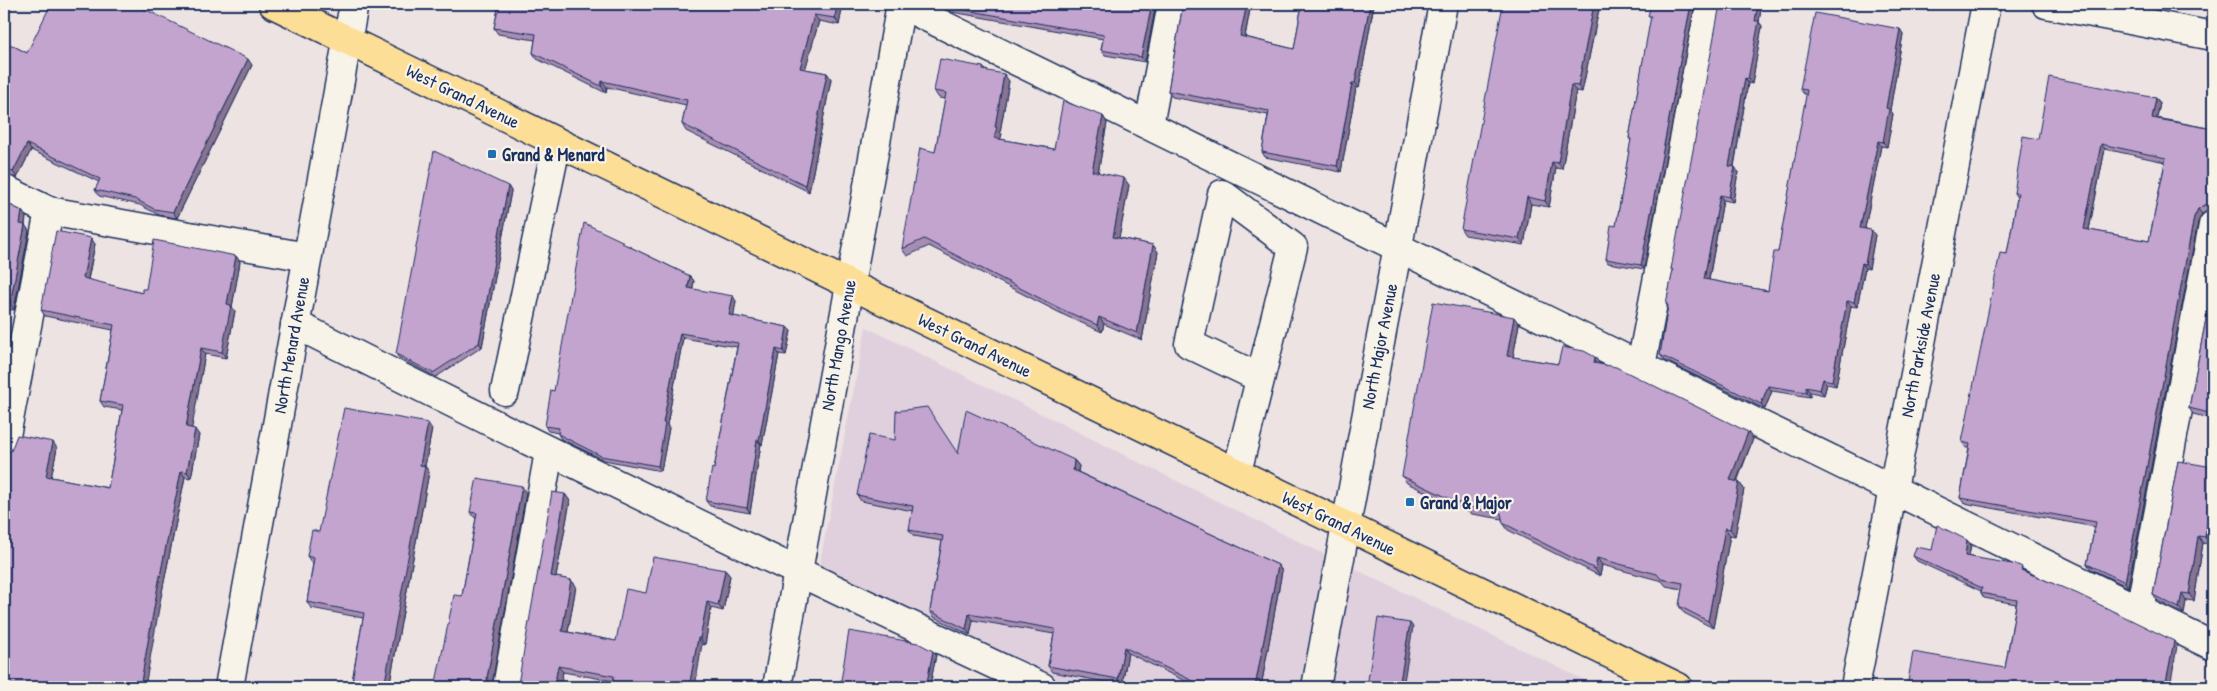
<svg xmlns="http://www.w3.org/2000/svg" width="2217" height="691" viewBox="0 0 2217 691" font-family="'Patrick Hand',sans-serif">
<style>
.built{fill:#e0d0dd}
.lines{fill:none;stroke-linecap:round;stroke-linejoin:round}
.minor-casing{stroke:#1b2f5e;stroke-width:31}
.major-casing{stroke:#1b2f5e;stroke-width:31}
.minor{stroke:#f7f3e8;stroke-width:28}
.major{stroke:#fdde96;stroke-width:28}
.wall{fill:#a88db2;stroke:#1b2f5e;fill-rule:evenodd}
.shaded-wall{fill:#887391;stroke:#1b2f5e}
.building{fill:#c3a4cf;stroke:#1b2f5e;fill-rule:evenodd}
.poi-dot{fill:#1f6fb2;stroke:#f7f3e8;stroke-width:2}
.labels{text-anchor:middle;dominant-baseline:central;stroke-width:4.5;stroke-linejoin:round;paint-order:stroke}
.street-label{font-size:18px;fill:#1b2f5e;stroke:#f7f3e8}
.poi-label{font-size:18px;font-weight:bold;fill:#1b2f5e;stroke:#f7f3e8;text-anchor:start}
</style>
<rect width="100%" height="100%" fill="#ede3e3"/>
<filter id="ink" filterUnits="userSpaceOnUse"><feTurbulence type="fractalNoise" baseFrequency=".02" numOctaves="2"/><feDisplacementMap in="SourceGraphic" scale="10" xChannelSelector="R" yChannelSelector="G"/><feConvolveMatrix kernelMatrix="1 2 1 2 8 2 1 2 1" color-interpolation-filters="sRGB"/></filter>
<g filter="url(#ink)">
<!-- built -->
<path class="built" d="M 866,327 L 1326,555 L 1599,687 L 1006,687 L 814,592 Z"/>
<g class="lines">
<!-- minor casing -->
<g class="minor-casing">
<g id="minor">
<path d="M 900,4 L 2213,646"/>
<path d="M 2046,4 L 2213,36"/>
<path d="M 1149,125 L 1172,4"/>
<path d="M 4,189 L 49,211 L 307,257"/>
<path d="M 295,324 C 542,449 791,570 1042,687"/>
<path d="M 1641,366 L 1710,4"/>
<path d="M 505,391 L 557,142"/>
<path d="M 4,446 L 49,211"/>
<path d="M 1237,472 L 1293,247 L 1222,194 L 1189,344 L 1260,378"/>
<path d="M 2140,610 L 2213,225"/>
<path d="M 229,687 L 354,4"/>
<path d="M 507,687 L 549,452"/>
<path d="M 777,687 L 901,4"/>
<path d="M 1316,687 L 1443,4"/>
<path d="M 1855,687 L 1986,4"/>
</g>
</g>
<!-- major casing -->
<g class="major-casing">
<path id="major" d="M 273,4 L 1678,687"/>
</g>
<!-- minor -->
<use href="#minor" class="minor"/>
<!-- major -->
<use href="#major" class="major"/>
</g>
<!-- wall -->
<g class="wall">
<path d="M 499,4 L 843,4 L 839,25 L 819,21 L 805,69 L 827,73 L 831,79 L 809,192 L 686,131 L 682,124 L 686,105 L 607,87 L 606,93 L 537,59 L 533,53 L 535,40 L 498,34 L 494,28 Z"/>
<path d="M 1156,4 L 1145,62 L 1105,55 L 1101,50 L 1103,39 L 952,12 L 950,11 L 946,6 Z"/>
<path d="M 1183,4 L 1251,4 L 1245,37 L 1294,49 L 1302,4 L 1374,4 L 1359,88 L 1356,88 L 1341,172 L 1265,157 L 1262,152 L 1268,115 L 1172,97 L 1168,91 Z"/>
<path d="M 1600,4 L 1582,92 L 1576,91 L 1562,169 L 1556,168 L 1549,207 L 1531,204 L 1524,245 L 1465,235 L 1461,229 Z"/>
<path d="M 1695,4 L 1644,269 L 1608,263 L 1606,259 L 1616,226 L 1631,141 L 1629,138 L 1651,19 L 1648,16 Z"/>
<path d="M 1758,4 L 1761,9 L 1759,22 L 1762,26 L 1752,84 L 1748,83 L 1734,167 L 1735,167 L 1738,172 L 1733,202 L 1723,200 L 1709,280 L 1768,291 L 1778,252 L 1807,94 L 1804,94 L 1800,89 L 1900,29 L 1903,34 L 1890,110 L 1893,114 L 1887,147 L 1881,146 L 1865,228 L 1875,235 L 1869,269 L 1865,268 L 1857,307 L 1851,306 L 1836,386 L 1827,384 L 1824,395 L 1810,392 L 1810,397 L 1772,391 L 1765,409 L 1664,360 L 1660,355 L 1668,307 L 1666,304 L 1673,272 L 1671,269 Z"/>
<path d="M 4,41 L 27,53 L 252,65 L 177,218 L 159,215 L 140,205 L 99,196 L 95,190 L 99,182 L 31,150 L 17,178 L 4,174 Z"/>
<path d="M 983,67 L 986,70 L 1009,81 L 1000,132 L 1002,134 L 1000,139 L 1054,149 L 1103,116 L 1107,123 L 1098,173 L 1129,185 L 1119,238 L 1153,245 L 1158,252 L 1142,340 L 1104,324 L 1102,332 L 1066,316 L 929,246 L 907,256 L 902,249 L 935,152 L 945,99 L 939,98 L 934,91 Z"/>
<path d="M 2156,98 L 2160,103 L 2157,118 L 2213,129 L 2213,210 L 2208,210 L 2202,214 L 2198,222 L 2128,587 L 2091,569 L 2087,564 L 2095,527 L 1964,503 L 1960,498 L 1969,448 L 1966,448 L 1962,442 L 2007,254 L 2017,198 L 2014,193 L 2038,139 ZM 2105,149 L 2165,162 L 2149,241 L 2089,230 Z"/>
<path d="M 508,186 L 511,191 L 482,347 L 436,377 L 399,358 L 396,354 Z"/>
<path d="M 4,202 L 22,211 L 26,217 L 25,225 L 29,231 L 14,310 L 4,309 Z"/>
<path d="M 95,244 L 88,280 L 142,293 L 146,289 L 236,256 L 240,262 L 232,307 L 235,311 L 226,358 L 205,354 L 191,428 L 199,435 L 191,478 L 185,477 L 161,597 L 4,687 L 57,448 L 51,477 L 108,488 L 122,410 L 104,407 L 100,401 L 113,330 L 45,316 L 41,310 Z"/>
<path d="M 626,245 L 690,276 L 694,281 L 692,289 L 736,301 L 733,316 L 787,327 L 791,331 L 786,355 L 779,354 L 762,445 L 761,444 L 750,513 L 710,506 L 706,501 L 714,469 L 737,347 L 683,338 L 667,425 L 669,428 L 661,471 L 604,460 L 561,439 L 558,434 L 558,433 L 548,431 L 545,426 L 554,391 Z"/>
<path d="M 2213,282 L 2213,419 L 2193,414 L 2189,408 Z"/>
<path d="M 1519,324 L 1513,357 L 1558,364 L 1600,364 L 1753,439 L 1737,482 L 1739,482 L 1744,489 L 1735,536 L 1730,535 L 1713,628 L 1684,613 L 1679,606 L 1682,589 L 1666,586 L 1662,581 L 1602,565 L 1600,576 L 1508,530 L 1503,523 L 1502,519 L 1472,514 L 1407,483 L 1402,476 Z"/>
<path d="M 432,429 L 425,466 L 429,472 L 389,687 L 351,687 L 363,618 L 311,608 L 307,602 L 313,563 L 311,562 L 307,556 L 319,532 Z"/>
<path d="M 958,454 L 1074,460 L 1079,466 L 1078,472 L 1278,565 L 1282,571 L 1261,687 L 1197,687 L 1128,653 L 1122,685 L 1052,672 L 1048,666 L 1054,634 L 973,620 L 970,635 L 934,617 L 930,611 L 942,541 L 914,536 L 909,530 L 913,511 L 861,501 L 857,495 Z"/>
<path d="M 2178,461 L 2209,544 L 2203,543 L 2194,601 L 2186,600 L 2184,614 L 2158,601 L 2153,595 Z"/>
<path d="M 526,493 L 492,684 L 492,687 L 435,687 L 462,596 L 476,518 L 475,518 L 470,512 Z"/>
<path d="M 565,494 L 570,501 L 556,577 L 571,580 L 576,586 L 568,632 L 616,641 L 646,593 L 725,570 L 730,576 L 723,611 L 711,608 L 705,645 L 702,644 L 613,681 L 563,672 L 560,687 L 516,687 L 518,684 Z"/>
<path d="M 1971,545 L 1969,556 L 2025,571 L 2177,646 L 2005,668 L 2016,604 L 1984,598 L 1981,593 L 1981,591 L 1917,561 L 1913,556 L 1932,550 Z"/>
<path d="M 936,655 L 930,686 L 918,684 L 918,687 L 840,687 Z"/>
</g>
<!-- shaded-wall -->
<g class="shaded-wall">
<path d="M 837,4 L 843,4 L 839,25 L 835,18 Z"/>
<path d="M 1152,4 L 1156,4 L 1145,62 L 1141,57 Z"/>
<path d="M 1247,4 L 1251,4 L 1244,41 L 1240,36 Z"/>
<path d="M 1370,4 L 1374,4 L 1359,88 L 1355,83 Z"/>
<path d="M 1594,4 L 1600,4 L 1582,92 L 1578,86 Z"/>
<path d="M 1691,4 L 1695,4 L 1644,269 L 1641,265 Z"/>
<path d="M 1758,4 L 1761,9 L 1759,22 L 1762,26 L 1752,84 L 1748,79 L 1755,21 Z"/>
<path d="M 814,15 L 819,21 L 804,74 L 800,68 Z"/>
<path d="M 1900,29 L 1903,34 L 1890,110 L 1893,114 L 1887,147 L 1883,142 L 1886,108 Z"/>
<path d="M 248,59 L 252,65 L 177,218 L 173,212 Z"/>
<path d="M 827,73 L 831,79 L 809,192 L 805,185 Z"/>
<path d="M 1004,74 L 1009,81 L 1000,132 L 1002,134 L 999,145 L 994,138 L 995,127 Z"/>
<path d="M 1745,78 L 1748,83 L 1733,171 L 1729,166 Z"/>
<path d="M 602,81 L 607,87 L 606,93 L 601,86 Z"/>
<path d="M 1352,83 L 1356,88 L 1341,172 L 1337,166 Z"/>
<path d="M 1571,85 L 1576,91 L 1562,169 L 1558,163 Z"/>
<path d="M 2156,98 L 2160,103 L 2156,123 L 2152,118 Z"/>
<path d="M 1103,116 L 1107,123 L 1097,178 L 1092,171 Z"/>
<path d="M 1878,141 L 1881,146 L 1864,233 L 1860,228 Z"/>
<path d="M 27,144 L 31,150 L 17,178 L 13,172 Z"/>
<path d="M 2101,144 L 2105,149 L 2088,234 L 2084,229 Z"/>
<path d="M 1552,162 L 1556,168 L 1549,207 L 1545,201 Z"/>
<path d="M 1735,167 L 1738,172 L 1733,202 L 1729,197 Z"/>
<path d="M 1124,178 L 1129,185 L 1118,244 L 1113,237 Z"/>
<path d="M 508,186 L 511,191 L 482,347 L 479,343 Z"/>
<path d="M 1720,195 L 1723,200 L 1708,284 L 1704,279 Z"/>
<path d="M 1527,197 L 1531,204 L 1524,245 L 1519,239 Z"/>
<path d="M 2198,209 L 2202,214 L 2198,222 L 2128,587 L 2125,582 L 2194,217 Z"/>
<path d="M 22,211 L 26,217 L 24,230 L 20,224 Z"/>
<path d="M 25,225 L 29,231 L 14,310 L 10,304 Z"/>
<path d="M 1871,230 L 1875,235 L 1869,269 L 1865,264 Z"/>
<path d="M 91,238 L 95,244 L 87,284 L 83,278 Z"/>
<path d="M 1153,245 L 1158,252 L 1142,340 L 1137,333 Z"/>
<path d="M 236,256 L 240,262 L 232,307 L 235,311 L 226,358 L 222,352 L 227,304 Z"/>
<path d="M 1862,263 L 1865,268 L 1857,307 L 1854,302 Z"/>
<path d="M 690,276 L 694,281 L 692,293 L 688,288 Z"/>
<path d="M 733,296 L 736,301 L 733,320 L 729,315 Z"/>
<path d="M 1847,301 L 1851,306 L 1836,386 L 1832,381 Z"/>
<path d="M 1099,317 L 1104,324 L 1102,332 L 1097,325 Z"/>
<path d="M 1514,317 L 1519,324 L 1512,363 L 1507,356 Z"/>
<path d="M 787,327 L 791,331 L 786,355 L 783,351 Z"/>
<path d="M 680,333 L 683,338 L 667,425 L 669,428 L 661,471 L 658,466 L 663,423 Z"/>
<path d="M 201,348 L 205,354 L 191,433 L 186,427 Z"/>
<path d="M 776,349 L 779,354 L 762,445 L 759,440 Z"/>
<path d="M 1595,357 L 1600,364 L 1594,363 Z"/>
<path d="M 1823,379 L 1827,384 L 1824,395 L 1820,390 Z"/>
<path d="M 1768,386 L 1772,391 L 1765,409 L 1761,404 Z"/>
<path d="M 1806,387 L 1810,392 L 1810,397 L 1806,392 Z"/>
<path d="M 428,423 L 432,429 L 425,466 L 429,472 L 389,687 L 384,687 L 420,465 Z"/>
<path d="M 195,429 L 199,435 L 191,478 L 187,472 Z"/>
<path d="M 1748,432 L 1753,439 L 1734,487 L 1730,480 Z"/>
<path d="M 757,440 L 761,444 L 750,513 L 747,508 Z"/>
<path d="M 53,442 L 57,448 L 50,483 L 46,476 Z"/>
<path d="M 1074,460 L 1079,466 L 1077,476 L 1073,470 Z"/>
<path d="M 181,471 L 185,477 L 161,597 L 145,687 L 140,687 L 157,591 Z"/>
<path d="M 1739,482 L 1744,489 L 1735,536 L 1730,529 Z"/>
<path d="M 522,486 L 526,493 L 492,684 L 492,687 L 489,687 L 487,678 Z"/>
<path d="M 2213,488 L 2213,521 L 2209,544 L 2205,537 Z"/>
<path d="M 565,494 L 570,501 L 555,582 L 551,576 Z"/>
<path d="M 1725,528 L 1730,535 L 1713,628 L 1708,621 Z"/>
<path d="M 2198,536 L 2203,543 L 2194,601 L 2189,594 Z"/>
<path d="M 1967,540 L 1971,545 L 1968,560 L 1965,556 Z"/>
<path d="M 1597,558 L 1602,565 L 1600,576 L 1595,569 Z"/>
<path d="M 1278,565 L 1282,571 L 1261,687 L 1255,687 Z"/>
<path d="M 725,570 L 730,576 L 723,611 L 718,605 Z"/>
<path d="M 571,580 L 576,586 L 567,637 L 562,631 Z"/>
<path d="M 2182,593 L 2186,600 L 2184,614 L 2179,608 Z"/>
<path d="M 707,602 L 711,608 L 705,645 L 700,638 Z"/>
<path d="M 969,614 L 973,620 L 970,635 L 966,629 Z"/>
<path d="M 1410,623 L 1413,627 L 1403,687 L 1399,687 Z"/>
<path d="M 698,638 L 702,644 L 695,687 L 689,687 Z"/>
<path d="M 2174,641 L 2177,646 L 2170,687 L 2165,687 Z"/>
<path d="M 1124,647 L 1128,653 L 1122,685 L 1118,679 Z"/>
<path d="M 933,651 L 936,655 L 930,686 L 927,682 Z"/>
<path d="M 558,666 L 563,672 L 560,687 L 554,687 Z"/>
<path d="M 915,680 L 918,684 L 918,687 L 914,687 Z"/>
</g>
<!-- building -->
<g class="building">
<path d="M 51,4 L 134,4 L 248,59 L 173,212 L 154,209 L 135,199 L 95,190 L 100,179 L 27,144 L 13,172 L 4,169 L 4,41 L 27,53 Z"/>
<path d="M 499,4 L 837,4 L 835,18 L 814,15 L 800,68 L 827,73 L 805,185 L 682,124 L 687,100 L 602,81 L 601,86 L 533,53 L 536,34 L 494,28 Z"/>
<path d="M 947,4 L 1152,4 L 1141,57 L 1101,50 L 1104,35 L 949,7 L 946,6 Z"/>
<path d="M 1183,4 L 1247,4 L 1240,36 L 1294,49 L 1302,4 L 1370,4 L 1355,83 L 1352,83 L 1337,166 L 1262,152 L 1269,111 L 1168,91 Z"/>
<path d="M 1503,4 L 1594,4 L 1578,86 L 1571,85 L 1558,163 L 1552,162 L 1545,201 L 1527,197 L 1519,239 L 1461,229 Z"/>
<path d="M 1651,4 L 1691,4 L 1641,265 L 1606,259 L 1611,225 L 1616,226 L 1631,139 L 1629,138 L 1651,16 L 1648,16 Z"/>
<path d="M 1720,4 L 1758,4 L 1755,21 L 1759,21 L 1748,79 L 1745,78 L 1729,166 L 1735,167 L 1729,197 L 1720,195 L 1704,279 L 1768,291 L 1774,252 L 1778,252 L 1807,90 L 1800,89 L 1815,13 L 1900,29 L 1886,108 L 1889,109 L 1883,142 L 1878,141 L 1860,228 L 1871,230 L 1865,264 L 1862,263 L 1854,302 L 1847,301 L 1832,381 L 1823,379 L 1820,390 L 1806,387 L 1806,392 L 1768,386 L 1761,404 L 1660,355 L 1668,305 L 1666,304 L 1673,270 L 1671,269 Z"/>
<path d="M 940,59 L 983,67 L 983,70 L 1004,74 L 995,127 L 997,127 L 994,138 L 1054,149 L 1063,101 L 1103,116 L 1092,171 L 1124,178 L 1113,237 L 1153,245 L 1137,333 L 1099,317 L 1097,325 L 1061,309 L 924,239 L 902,249 L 920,148 L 935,152 L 946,93 L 934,91 Z"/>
<path d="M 2049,77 L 2156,98 L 2152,118 L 2213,129 L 2213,205 L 2212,204 L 2205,205 L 2198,209 L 2194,217 L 2125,582 L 2087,564 L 2096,522 L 1960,498 L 1970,444 L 1962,442 L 2000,253 L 2007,254 L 2018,193 L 2014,193 L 2023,136 L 2038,139 ZM 2101,144 L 2166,158 L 2149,241 L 2084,229 Z"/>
<path d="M 434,151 L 508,186 L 479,343 L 433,373 L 396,354 Z"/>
<path d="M 4,202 L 22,211 L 20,224 L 25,225 L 10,304 L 4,304 Z"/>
<path d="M 584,223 L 622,241 L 622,243 L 690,276 L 688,288 L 733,296 L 729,315 L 787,327 L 783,351 L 776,349 L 759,440 L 757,440 L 747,508 L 706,501 L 712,468 L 714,469 L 738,343 L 680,333 L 663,423 L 665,423 L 658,466 L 601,456 L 558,434 L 559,428 L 545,426 L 551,390 L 554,391 Z"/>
<path d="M 56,231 L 91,238 L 83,278 L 142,293 L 142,289 L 146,289 L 154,240 L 236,256 L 227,304 L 231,305 L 222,352 L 201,348 L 186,427 L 195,429 L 187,472 L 181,471 L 157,591 L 140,687 L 4,687 L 4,455 L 11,451 L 17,435 L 53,442 L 46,476 L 108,488 L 123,405 L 100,401 L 114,325 L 41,310 Z"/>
<path d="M 2213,282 L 2213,414 L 2189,408 Z"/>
<path d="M 1433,302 L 1514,317 L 1507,356 L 1558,364 L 1562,347 L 1584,351 L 1595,357 L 1594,363 L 1616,367 L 1748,432 L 1730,480 L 1739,482 L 1730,529 L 1725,528 L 1708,621 L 1679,606 L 1683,583 L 1661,579 L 1657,574 L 1597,558 L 1595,569 L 1503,523 L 1501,513 L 1467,507 L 1402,476 Z"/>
<path d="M 927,407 L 958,454 L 966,410 L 1074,460 L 1073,470 L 1278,565 L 1255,687 L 1205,687 L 1124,647 L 1118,679 L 1048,666 L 1055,629 L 969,614 L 966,629 L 930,611 L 943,536 L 909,530 L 913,506 L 857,495 L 869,435 L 895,440 L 896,411 Z"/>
<path d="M 344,408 L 428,423 L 420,465 L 425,466 L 384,687 L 351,687 L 364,613 L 307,602 L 314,558 L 307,556 L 312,530 L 319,532 Z"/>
<path d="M 2178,461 L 2213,467 L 2213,488 L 2205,537 L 2198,536 L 2189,594 L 2182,593 L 2179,608 L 2153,595 Z"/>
<path d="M 477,478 L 522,486 L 487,678 L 489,687 L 435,687 L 454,595 L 462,596 L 477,513 L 470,512 Z"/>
<path d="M 552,492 L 565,494 L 551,576 L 571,580 L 562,631 L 616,641 L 626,589 L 646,593 L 653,557 L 725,570 L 718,605 L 707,602 L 700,638 L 698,638 L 689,687 L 612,687 L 614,676 L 558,666 L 554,687 L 516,687 L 518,684 Z"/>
<path d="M 1937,525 L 1967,540 L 1965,556 L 2018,565 L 2022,567 L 2021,570 L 2078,594 L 2174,641 L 2165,687 L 1907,687 L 1913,652 L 2005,668 L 2017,600 L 1981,593 L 1982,588 L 1913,556 L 1916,547 L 1932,550 Z"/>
<path d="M 1378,618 L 1410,623 L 1399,687 L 1374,687 L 1367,686 Z"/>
<path d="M 849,631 L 918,643 L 933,651 L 927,682 L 915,680 L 914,687 L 840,687 Z"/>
</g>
</g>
<!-- markers -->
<g class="poi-dot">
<rect x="487" y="149" width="10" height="10" rx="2.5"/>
<rect x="1405" y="497" width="10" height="10" rx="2.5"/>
</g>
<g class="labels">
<!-- street labels -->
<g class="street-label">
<text transform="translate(463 96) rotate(26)">West Grand Avenue</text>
<text transform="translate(291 345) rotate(-80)">North Menard Avenue</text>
<text transform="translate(838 345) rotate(-80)">North Mango Avenue</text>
<text transform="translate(975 345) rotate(26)">West Grand Avenue</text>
<text transform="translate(1920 345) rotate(-79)">North Parkside Avenue</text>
<text transform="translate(1379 346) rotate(-79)">North Major Avenue</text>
<text transform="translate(1339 523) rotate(26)">West Grand Avenue</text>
</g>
<!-- poi labels -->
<g class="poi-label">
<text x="502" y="154">Grand &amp; Menard</text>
<text x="1420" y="502">Grand &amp; Major</text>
</g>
</g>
<!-- margin -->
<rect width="2217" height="691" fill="none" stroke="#f7f3e8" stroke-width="20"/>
<rect x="10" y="10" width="2197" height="671" fill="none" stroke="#1b2f5e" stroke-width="2" filter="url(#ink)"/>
</svg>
